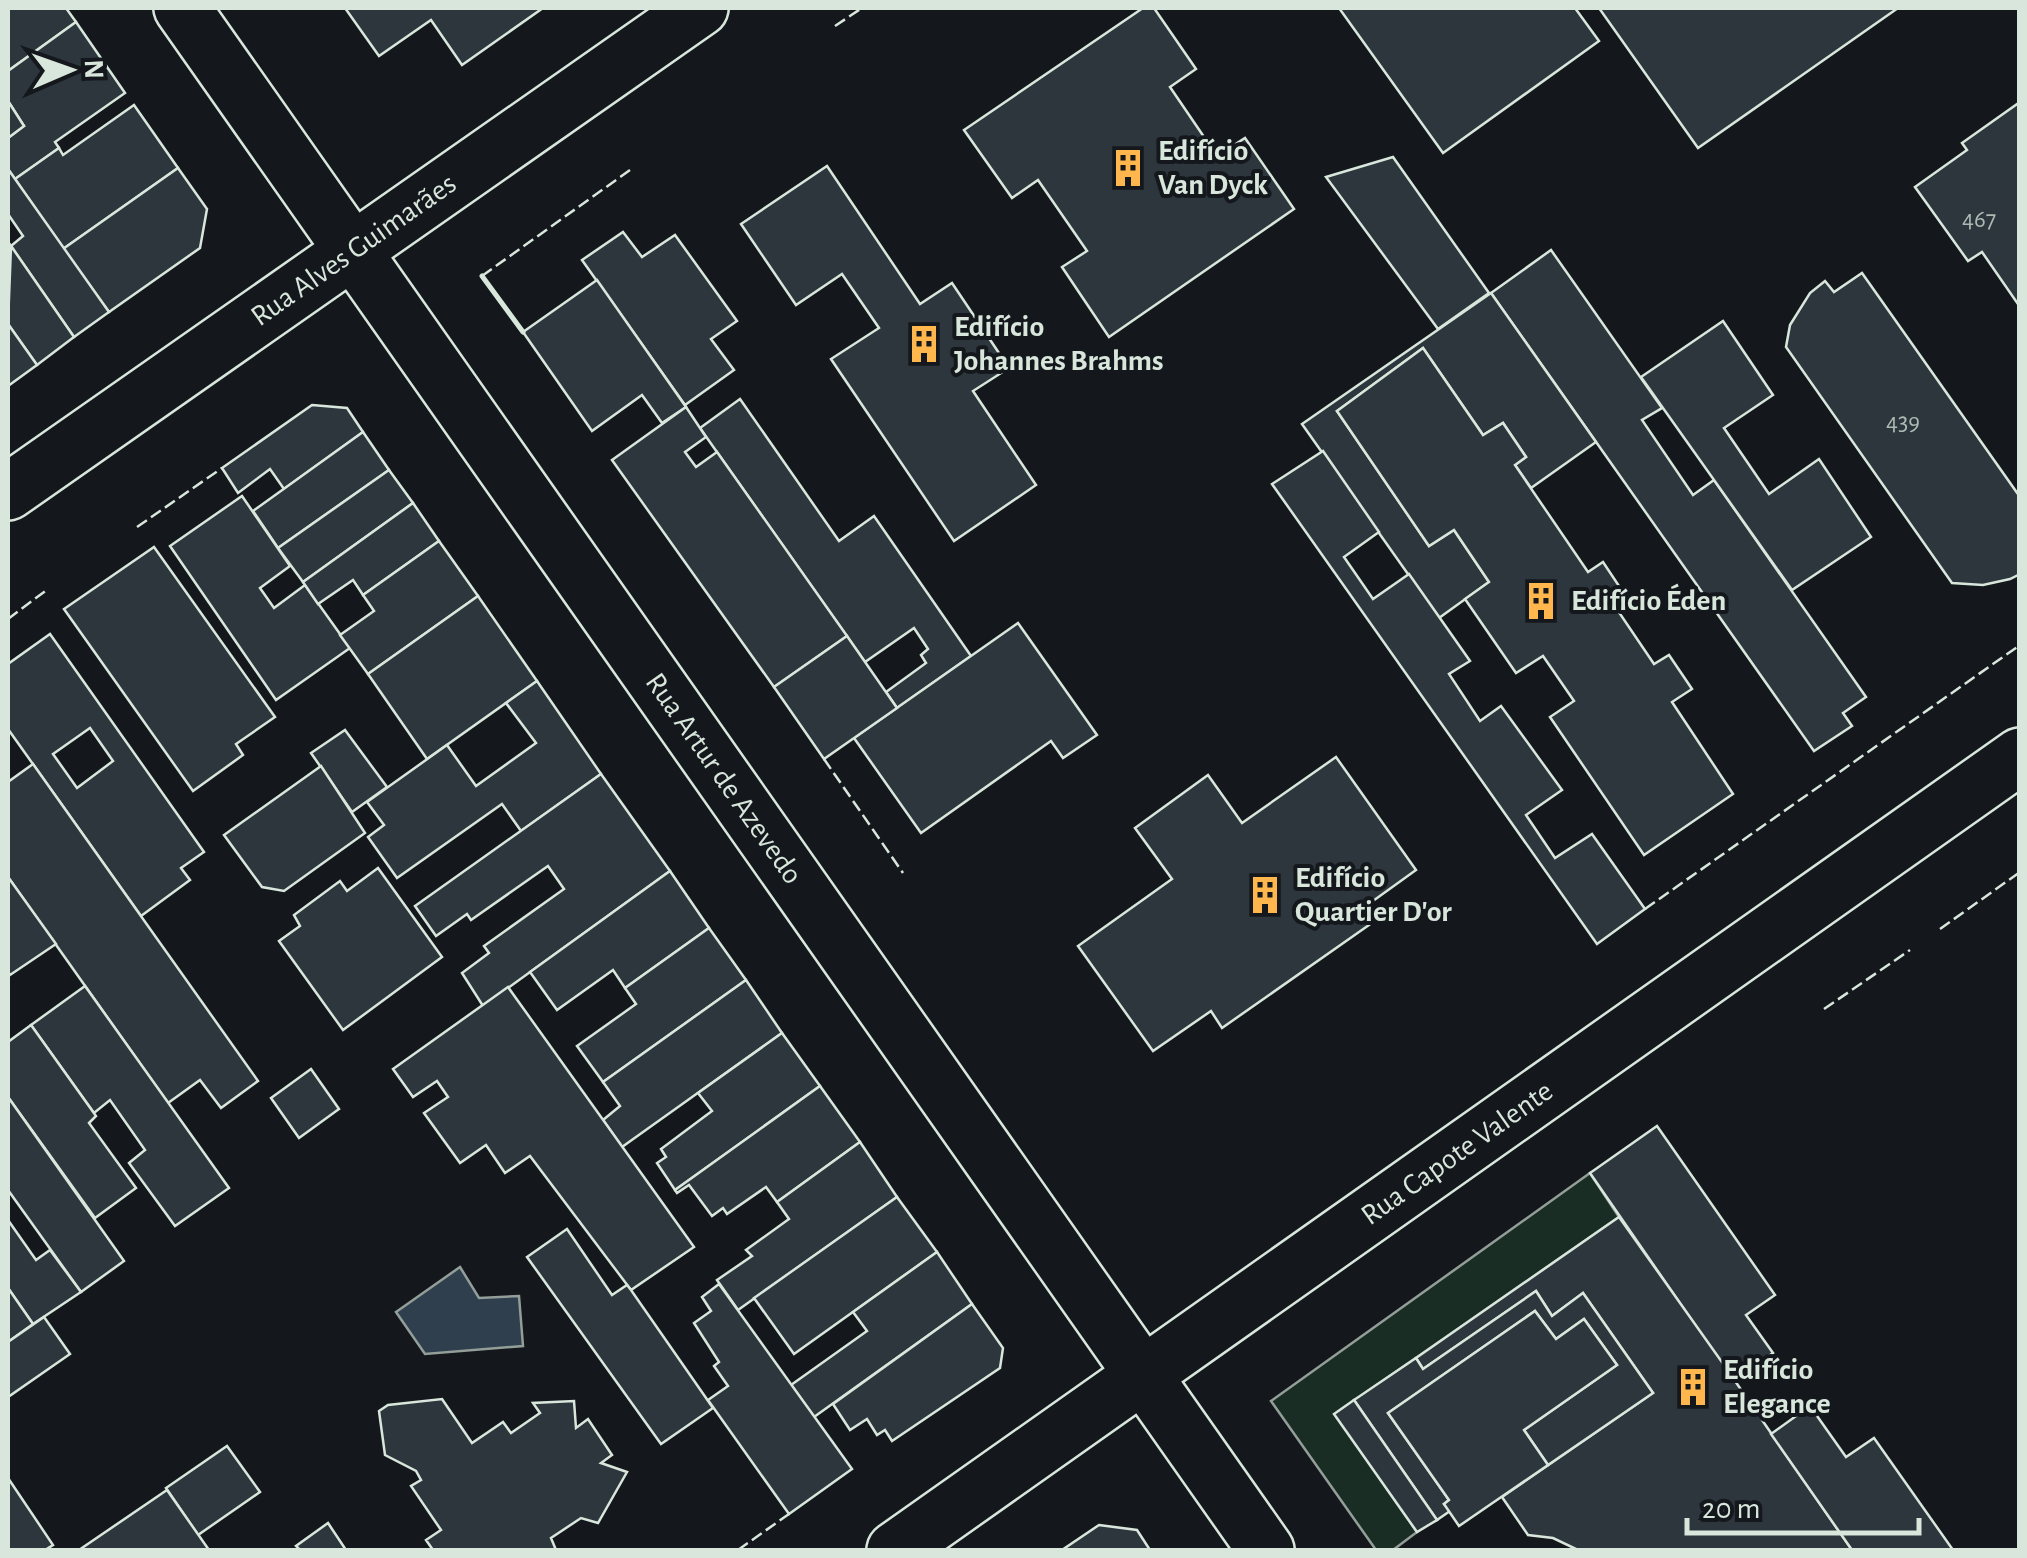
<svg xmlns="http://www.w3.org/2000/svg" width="2027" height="1558" viewBox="0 0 2027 1558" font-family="'Alegreya Sans',sans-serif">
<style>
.green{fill:#1a2d24;stroke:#939e99;stroke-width:2.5}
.water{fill:#2f3f4d;stroke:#939e99;stroke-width:2.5}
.building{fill:#2c363c;stroke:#d8e6dc;stroke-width:2.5;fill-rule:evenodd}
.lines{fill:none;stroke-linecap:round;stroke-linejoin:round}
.minor-casing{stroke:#d8e6dc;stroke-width:60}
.minor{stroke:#14181c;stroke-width:55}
.fence{stroke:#d8e6dc;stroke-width:2.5;stroke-dasharray:12 5;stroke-linecap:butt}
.wall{stroke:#d8e6dc;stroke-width:5}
.labels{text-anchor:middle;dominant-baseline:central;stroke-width:8;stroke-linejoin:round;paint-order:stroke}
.number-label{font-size:25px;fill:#adbab4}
.poi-label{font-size:30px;font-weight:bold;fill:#d8e6dc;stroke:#14181c;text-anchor:start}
.street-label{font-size:30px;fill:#d8e6dc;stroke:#14181c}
</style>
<rect width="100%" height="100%" fill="#14181c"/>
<!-- green -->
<path class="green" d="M 1590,1173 L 1619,1217 L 1335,1414 L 1417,1532 L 1393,1550 L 1376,1550 L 1271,1401 Z"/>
<!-- water -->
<path class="water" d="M 460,1267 L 479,1298 L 519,1296 L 523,1346 L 425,1354 L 396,1312 Z"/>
<!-- building -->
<g class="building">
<path d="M 8,8 L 66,8 L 76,22 L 8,71 Z"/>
<path d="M 345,8 L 543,8 L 462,65 L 431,20 L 379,56 Z"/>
<path d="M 1143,8 L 1154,8 L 1196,69 L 1170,87 L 1217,156 L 1245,138 L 1294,209 L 1109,337 L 1062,267 L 1087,251 L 1038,180 L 1012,198 L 964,130 Z"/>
<path d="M 1339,8 L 1575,8 L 1599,41 L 1443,153 Z"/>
<path d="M 1599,8 L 1898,8 L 1698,148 Z"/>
<path d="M 76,22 L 125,93 L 55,142 L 59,148 L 15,179 L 8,169 L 8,138 L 24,126 L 8,101 L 8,71 Z"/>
<path d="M 8,101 L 24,126 L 8,138 Z"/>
<path d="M 2020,102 L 2020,307 L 1982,252 L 1968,261 L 1915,187 L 1967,150 L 1962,143 Z"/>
<path d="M 134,105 L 178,168 L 63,249 L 15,179 L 59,148 L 63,155 Z"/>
<path d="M 1393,157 L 1489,293 L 1438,329 L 1326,177 Z"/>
<path d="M 827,166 L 920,304 L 952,283 L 1009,368 L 973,391 L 1036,485 L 954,541 L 831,359 L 879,328 L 842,274 L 796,305 L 741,224 Z"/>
<path d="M 178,168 L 207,209 L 200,248 L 109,312 L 63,249 Z"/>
<path d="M 8,169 L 109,312 L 74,337 L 11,246 L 23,236 L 8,214 Z"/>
<path d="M 623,232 L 642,257 L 675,235 L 737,321 L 711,339 L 734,370 L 685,405 L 582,260 Z"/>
<path d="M 11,246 L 74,337 L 37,365 L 8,324 Z"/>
<path d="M 1551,250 L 1662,408 L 1642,420 L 1693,495 L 1714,480 L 1866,697 L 1843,713 L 1852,726 L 1814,751 L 1491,293 Z"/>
<path d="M 1862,273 L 2020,497 L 2020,574 L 2010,579 L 1983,585 L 1952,583 L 1786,347 L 1790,325 L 1810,293 L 1825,281 L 1834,292 Z"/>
<path d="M 597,280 L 686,407 L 662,423 L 642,395 L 592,431 L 523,332 Z"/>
<path d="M 1491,293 L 1596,442 L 1531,488 L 1515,465 L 1526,457 L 1503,423 L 1483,435 L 1423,348 L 1337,411 L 1429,546 L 1454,530 L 1489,582 L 1439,618 L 1302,424 Z"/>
<path d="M 1723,321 L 1773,395 L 1724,428 L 1769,494 L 1819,459 L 1871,537 L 1792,590 L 1641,377 Z"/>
<path d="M 8,324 L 37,365 L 8,386 Z"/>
<path d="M 1423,348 L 1483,435 L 1503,423 L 1526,457 L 1515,465 L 1588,572 L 1603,562 L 1625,595 L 1612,602 L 1654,664 L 1669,655 L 1692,689 L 1672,702 L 1733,794 L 1644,855 L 1550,717 L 1574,701 L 1543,656 L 1516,673 L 1465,599 L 1489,582 L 1454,530 L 1429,546 L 1337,411 Z"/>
<path d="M 740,399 L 839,541 L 874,516 L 971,656 L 897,708 L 886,692 L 926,663 L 921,655 L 928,649 L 914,628 L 865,662 L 700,428 Z"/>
<path d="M 312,405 L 347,408 L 363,432 L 284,489 L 270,469 L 238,493 L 222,468 Z"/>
<path d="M 686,407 L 706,437 L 685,452 L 696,467 L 717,452 L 847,636 L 774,687 L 612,460 Z"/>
<path d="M 363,432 L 389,470 L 278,548 L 253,511 Z"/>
<path d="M 1323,451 L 1379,532 L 1344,557 L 1373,599 L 1409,574 L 1470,661 L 1449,674 L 1480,721 L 1501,706 L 1562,790 L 1526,815 L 1555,858 L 1592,834 L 1645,909 L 1597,944 L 1272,484 Z"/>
<path d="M 389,470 L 413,503 L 303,582 L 278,548 Z"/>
<path d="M 242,496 L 290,566 L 260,588 L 274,608 L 305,585 L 350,648 L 276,700 L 170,546 Z"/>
<path d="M 413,503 L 439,541 L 363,595 L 353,580 L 318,604 L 303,582 Z"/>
<path d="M 439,541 L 478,596 L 368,674 L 340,635 L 374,611 L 363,595 Z"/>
<path d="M 154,547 L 275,717 L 236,744 L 243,755 L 193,791 L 64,609 Z"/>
<path d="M 478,596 L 537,681 L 427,759 L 368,674 Z"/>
<path d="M 1018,623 L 1097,735 L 1063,758 L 1051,741 L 921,833 L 854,738 Z"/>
<path d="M 50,634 L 204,852 L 181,868 L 190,880 L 141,916 L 8,729 L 8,664 ZM 90,728 L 113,761 L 77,788 L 53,754 Z"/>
<path d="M 847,636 L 897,708 L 824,759 L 774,687 Z"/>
<path d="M 537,681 L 601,774 L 521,831 L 502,804 L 397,878 L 368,837 L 384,825 L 367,802 L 447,745 L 476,786 L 536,743 L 506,703 Z"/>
<path d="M 345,730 L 387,787 L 352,812 L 311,753 Z"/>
<path d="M 1336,757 L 1416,870 L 1359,911 L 1369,925 L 1222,1028 L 1211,1011 L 1153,1051 L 1078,946 L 1172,879 L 1135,828 L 1208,775 L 1242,823 Z"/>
<path d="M 33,764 L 258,1081 L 221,1108 L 200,1080 L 168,1103 L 8,877 L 8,782 Z"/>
<path d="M 321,766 L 365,833 L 284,891 L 262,887 L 224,835 Z"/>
<path d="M 601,774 L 670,871 L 483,1006 L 462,973 L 489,953 L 484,946 L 564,889 L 548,866 L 471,920 L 467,914 L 436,936 L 415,906 Z"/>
<path d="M 378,868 L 442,957 L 343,1030 L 279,941 L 300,926 L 294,915 L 340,881 L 347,891 Z"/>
<path d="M 670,871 L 709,928 L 625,988 L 613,970 L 557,1010 L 530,972 Z"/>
<path d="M 8,877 L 56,944 L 10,975 L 8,971 Z"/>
<path d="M 709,928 L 746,980 L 603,1082 L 577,1046 L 636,1004 L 625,988 Z"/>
<path d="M 746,980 L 782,1033 L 622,1147 L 603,1120 L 620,1106 L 603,1082 Z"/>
<path d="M 85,986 L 229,1188 L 175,1226 L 129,1163 L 145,1150 L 110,1100 L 94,1113 L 31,1025 Z"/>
<path d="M 508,987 L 694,1247 L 631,1290 L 530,1156 L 505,1173 L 486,1145 L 460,1163 L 424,1113 L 448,1097 L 437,1081 L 413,1097 L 393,1069 Z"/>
<path d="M 31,1025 L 96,1116 L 89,1123 L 136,1188 L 95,1218 L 8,1097 L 8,1042 Z"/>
<path d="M 782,1033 L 820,1086 L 675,1190 L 657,1163 L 666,1157 L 661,1149 L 712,1111 L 698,1093 Z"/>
<path d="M 311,1069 L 339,1109 L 299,1138 L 271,1098 Z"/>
<path d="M 820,1086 L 860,1142 L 777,1202 L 766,1187 L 727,1214 L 723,1208 L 712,1216 L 689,1185 L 677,1193 L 675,1190 Z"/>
<path d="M 8,1097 L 124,1261 L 81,1292 L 8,1190 Z"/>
<path d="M 1657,1126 L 1775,1295 L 1746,1315 L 1773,1353 L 1733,1380 L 1590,1173 Z"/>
<path d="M 860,1142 L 897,1197 L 738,1310 L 717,1280 L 752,1256 L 746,1250 L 789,1219 L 777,1202 Z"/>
<path d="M 897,1197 L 937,1252 L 794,1354 L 754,1298 Z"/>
<path d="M 1619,1217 L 1724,1365 L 1852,1550 L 1578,1550 L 1553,1538 L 1528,1535 L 1502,1497 L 1653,1393 L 1583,1293 L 1552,1316 L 1536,1291 L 1423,1369 L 1416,1358 Z"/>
<path d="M 8,1220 L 36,1260 L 50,1250 L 81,1292 L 33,1324 L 8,1288 Z"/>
<path d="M 567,1229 L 612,1295 L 627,1285 L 631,1290 L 713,1408 L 661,1444 L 527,1257 Z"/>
<path d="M 937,1252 L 972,1304 L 814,1417 L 791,1385 L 867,1331 L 853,1312 Z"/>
<path d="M 719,1284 L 852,1469 L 789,1514 L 708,1400 L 728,1386 L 714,1366 L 719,1362 L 694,1323 L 711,1311 L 702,1297 Z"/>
<path d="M 8,1288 L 33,1324 L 8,1342 Z"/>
<path d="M 1536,1291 L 1552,1316 L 1583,1293 L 1653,1393 L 1548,1465 L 1524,1430 L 1617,1365 L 1584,1319 L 1556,1339 L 1535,1311 L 1388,1413 L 1449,1500 L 1444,1504 L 1450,1511 L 1437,1520 L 1354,1400 L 1416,1358 L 1423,1369 Z"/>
<path d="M 972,1304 L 1003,1348 L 1000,1368 L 892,1441 L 885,1430 L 877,1435 L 867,1419 L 850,1430 L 833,1404 Z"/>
<path d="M 1535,1311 L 1556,1339 L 1584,1319 L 1617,1365 L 1524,1430 L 1548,1465 L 1459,1526 L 1444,1504 L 1449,1500 L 1388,1413 Z"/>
<path d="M 44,1317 L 70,1354 L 8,1397 L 8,1342 Z"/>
<path d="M 442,1399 L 472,1443 L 503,1422 L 511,1433 L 540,1413 L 533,1403 L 574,1401 L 576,1428 L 588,1419 L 612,1455 L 601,1463 L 627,1472 L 598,1523 L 581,1518 L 551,1538 L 556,1550 L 433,1550 L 426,1540 L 441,1530 L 411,1486 L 421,1480 L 416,1471 L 385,1455 L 379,1411 L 388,1405 Z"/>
<path d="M 1354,1400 L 1437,1520 L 1417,1532 L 1334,1414 Z"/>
<path d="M 1810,1406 L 1846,1457 L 1874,1438 L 1953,1550 L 1852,1550 L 1771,1434 Z"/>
<path d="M 227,1446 L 260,1492 L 198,1535 L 166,1488 Z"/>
<path d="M 8,1478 L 53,1545 L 45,1550 L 8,1550 Z"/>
<path d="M 167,1490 L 209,1550 L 79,1550 Z"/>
<path d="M 328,1523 L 346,1550 L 300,1550 L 296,1546 Z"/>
<path d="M 1099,1525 L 1137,1530 L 1150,1550 L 1062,1550 Z"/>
</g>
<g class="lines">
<!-- minor casing -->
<g class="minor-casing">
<g id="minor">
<path id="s1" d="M 182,8 L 1266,1550"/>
<path id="s2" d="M 8,492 L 700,8"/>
<path id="s3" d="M 895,1550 L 2020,756"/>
</g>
</g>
<!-- minor -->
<use href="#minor" class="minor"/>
<!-- fence -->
<g class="fence">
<path d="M 835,26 L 862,8"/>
<path d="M 482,276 L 630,170"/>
<path d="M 137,527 L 222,468"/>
<path d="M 8,619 L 48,589"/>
<path d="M 824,759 L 903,873"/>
<path d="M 1645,909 L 2020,645"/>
<path d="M 1940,929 L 2020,872"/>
<path d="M 1824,1009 L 1910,950"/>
<path d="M 738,1550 L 789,1514"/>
</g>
<!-- wall -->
<path class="wall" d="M 482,276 L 523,332"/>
</g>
<!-- icons -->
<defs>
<g id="building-bare" transform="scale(3)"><path d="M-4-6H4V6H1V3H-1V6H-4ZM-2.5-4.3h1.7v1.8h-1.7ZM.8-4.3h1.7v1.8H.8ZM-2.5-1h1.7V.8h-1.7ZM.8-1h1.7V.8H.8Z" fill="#ffb74d" stroke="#14181c" stroke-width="2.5" paint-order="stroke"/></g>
</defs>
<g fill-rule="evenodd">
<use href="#building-bare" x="1128" y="168"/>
<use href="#building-bare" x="924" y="344"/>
<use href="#building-bare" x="1541" y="601"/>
<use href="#building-bare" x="1265" y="895"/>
<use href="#building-bare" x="1693" y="1387"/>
</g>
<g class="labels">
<!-- number labels -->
<g class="number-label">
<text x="1979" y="219">467</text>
<text x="1903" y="422">439</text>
</g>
<!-- poi labels -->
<g class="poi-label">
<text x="1158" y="151">Edifício<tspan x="1158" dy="34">Van Dyck</tspan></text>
<text x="954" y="327">Edifício<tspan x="954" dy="34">Johannes Brahms</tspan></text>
<text x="1571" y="601">Edifício Éden</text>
<text x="1295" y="878">Edifício<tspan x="1295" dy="34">Quartier D'or</tspan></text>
<text x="1723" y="1370">Edifício<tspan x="1723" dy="34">Elegance</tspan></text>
</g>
<!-- street labels -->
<g class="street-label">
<text stroke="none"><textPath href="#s2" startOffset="422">Rua Alves Guimarães</textPath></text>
<text stroke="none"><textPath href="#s1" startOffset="942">Rua Artur de Azevedo</textPath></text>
<text stroke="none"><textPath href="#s3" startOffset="688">Rua Capote Valente</textPath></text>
</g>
</g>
<!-- border -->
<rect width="2027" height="1558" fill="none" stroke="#d8e6dc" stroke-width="20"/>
<!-- north arrow -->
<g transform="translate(70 70) rotate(88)" stroke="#14181c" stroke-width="8" paint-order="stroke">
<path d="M0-8L18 38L0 25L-18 38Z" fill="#d8e6dc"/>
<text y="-15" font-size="28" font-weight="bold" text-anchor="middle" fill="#d8e6dc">N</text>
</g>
<!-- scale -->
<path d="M1687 1518v15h232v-15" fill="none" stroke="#d8e6dc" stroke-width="5"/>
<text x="1702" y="1518" font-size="30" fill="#d8e6dc" stroke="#14181c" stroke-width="8" paint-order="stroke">20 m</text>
</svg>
